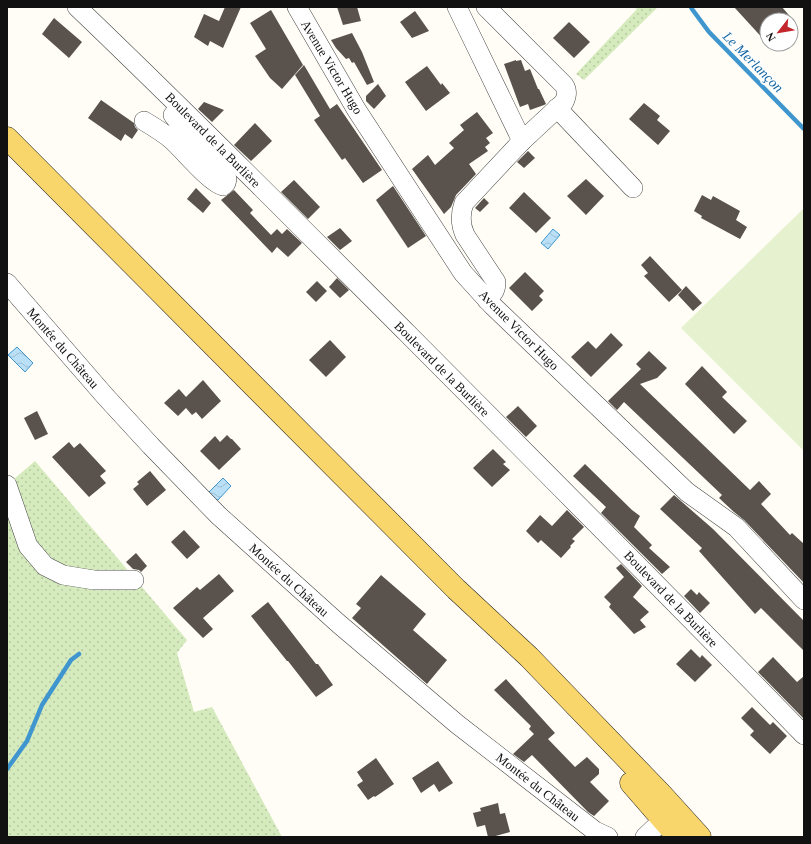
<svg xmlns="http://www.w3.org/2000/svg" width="811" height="844" viewBox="0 0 811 844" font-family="'Times New Roman',serif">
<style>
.grass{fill:url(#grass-dots)}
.pitch{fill:#e6f2cf}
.water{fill:url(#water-waves);stroke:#3f96cf}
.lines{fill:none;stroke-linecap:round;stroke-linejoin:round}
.stream{stroke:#3f96cf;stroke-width:4.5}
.building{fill:#5a524d}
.minor-casing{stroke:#444;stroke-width:20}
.major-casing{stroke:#222;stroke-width:23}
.minor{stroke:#fff;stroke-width:19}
.major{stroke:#f9d66b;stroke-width:22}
.labels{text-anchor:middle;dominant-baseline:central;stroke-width:4;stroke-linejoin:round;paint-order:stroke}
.street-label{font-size:13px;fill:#111;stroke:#fff}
.water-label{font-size:14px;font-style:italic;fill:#1768a6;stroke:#fff}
</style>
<defs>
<pattern id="grass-dots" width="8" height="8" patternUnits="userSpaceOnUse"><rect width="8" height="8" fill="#d5ebbd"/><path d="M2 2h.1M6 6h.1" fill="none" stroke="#b6c8a1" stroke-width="1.8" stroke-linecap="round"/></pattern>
<pattern id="water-waves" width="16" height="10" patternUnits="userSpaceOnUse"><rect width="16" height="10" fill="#b9e0f7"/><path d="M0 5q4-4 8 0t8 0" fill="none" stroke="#9ebfd3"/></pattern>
</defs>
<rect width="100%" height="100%" fill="#fffdf5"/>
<!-- grass -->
<g class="grass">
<path d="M 634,7 L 658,7 L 584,80 L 576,74 L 637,9 Z"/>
<path d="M 35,461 L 187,640 L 177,653 L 194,712 L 212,707 L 282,837 L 7,837 L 7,485 Z"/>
</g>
<!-- pitch -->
<path class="pitch" d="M 804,208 L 804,451 L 681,328 Z"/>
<!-- water -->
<g class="water">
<path d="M 553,229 L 560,235 L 548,249 L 541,243 Z"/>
<path d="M 17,347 L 33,363 L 25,372 L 8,355 Z"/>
<path d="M 223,478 L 231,486 L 218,500 L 212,499 L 207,494 Z"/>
</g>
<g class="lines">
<!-- stream -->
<g class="stream">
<path d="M 691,7 L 692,9 L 709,32 L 804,129"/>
<path d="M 7,769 L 27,741 L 42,705 L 71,660 L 79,654"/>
</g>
</g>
<!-- building -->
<g class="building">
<path d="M 225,7 L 241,7 L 223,48 L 210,41 L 208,46 L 194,37 L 204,14 L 219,21 Z"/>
<path d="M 337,7 L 357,7 L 361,21 L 343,25 Z"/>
<path d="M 734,7 L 782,7 L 793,20 L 767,20 L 767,43 Z"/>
<path d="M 271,10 L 303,65 L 282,89 L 270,78 L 255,56 L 266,49 L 250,23 Z"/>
<path d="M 415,11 L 429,31 L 412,38 L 400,22 Z"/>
<path d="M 54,18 L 82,42 L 69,58 L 42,34 Z"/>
<path d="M 569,22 L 590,42 L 574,58 L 553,38 Z"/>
<path d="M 352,33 L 362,52 L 374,82 L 367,85 L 354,62 L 352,63 L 349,58 L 346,59 L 336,48 L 331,40 Z"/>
<path d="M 516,60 L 516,61 L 521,60 L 525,71 L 530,69 L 538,89 L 539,89 L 546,104 L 544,105 L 530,110 L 528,104 L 520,107 L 504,64 Z"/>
<path d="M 304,65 L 330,109 L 337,104 L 382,170 L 363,183 L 345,158 L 342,160 L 314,120 L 320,116 L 295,75 Z"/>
<path d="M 427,66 L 441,85 L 442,83 L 450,93 L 426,111 L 405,82 Z"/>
<path d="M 378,84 L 386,96 L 374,109 L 366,101 L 366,96 Z"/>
<path d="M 101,100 L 134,123 L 135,127 L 138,130 L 132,139 L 125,134 L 121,141 L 88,118 Z"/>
<path d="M 204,102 L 224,110 L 212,122 L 198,109 Z"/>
<path d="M 644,103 L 660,116 L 657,120 L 670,131 L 658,145 L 629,119 Z"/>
<path d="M 477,112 L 493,133 L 486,138 L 490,143 L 485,147 L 488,151 L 469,164 L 476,174 L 456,195 L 454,200 L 451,207 L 444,214 L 412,169 L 428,155 L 435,165 L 454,148 L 449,143 L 464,130 L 460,125 Z"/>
<path d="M 255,123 L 272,141 L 251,161 L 234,145 Z"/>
<path d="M 528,151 L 535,158 L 524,168 L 517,162 Z"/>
<path d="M 586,179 L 604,196 L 586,215 L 567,196 Z"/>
<path d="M 294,180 L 320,207 L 308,219 L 281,192 Z"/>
<path d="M 393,186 L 426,236 L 408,248 L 376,200 Z"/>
<path d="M 196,188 L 211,203 L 203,213 L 187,199 Z"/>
<path d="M 234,190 L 253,210 L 250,213 L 271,235 L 277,229 L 282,234 L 287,229 L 302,243 L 288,257 L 277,247 L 272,253 L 221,200 Z"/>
<path d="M 524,192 L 551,218 L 536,233 L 509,208 Z"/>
<path d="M 702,195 L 711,200 L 713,196 L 740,211 L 736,220 L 747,227 L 740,239 L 701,218 L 702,216 L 694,211 Z"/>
<path d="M 484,198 L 489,203 L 480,212 L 475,208 Z"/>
<path d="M 340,228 L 352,241 L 340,250 L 327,237 Z"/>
<path d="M 650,256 L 682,290 L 669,302 L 644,276 L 648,273 L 641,265 Z"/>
<path d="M 525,272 L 544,291 L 539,296 L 543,300 L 532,311 L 509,288 Z"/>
<path d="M 337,278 L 349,290 L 340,298 L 329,287 Z"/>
<path d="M 317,281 L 327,291 L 316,302 L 306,292 Z"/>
<path d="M 686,286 L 702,303 L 693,311 L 678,295 Z"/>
<path d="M 611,333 L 623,345 L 591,377 L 571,357 L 588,341 L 596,349 Z"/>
<path d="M 330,340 L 346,357 L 326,377 L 309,360 Z"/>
<path d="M 649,351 L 667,368 L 657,378 L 640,384 L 750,490 L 759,481 L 771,494 L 761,504 L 790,535 L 792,533 L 804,544 L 804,583 L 744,520 L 734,512 L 719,498 L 722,495 L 624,402 L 617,410 L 608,401 L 641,369 L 636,364 Z"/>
<path d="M 702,366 L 727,392 L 722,397 L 747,421 L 734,434 L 685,384 Z"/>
<path d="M 203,380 L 221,401 L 202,419 L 196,412 L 192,415 L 186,408 L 178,416 L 164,403 L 179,389 L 186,397 Z"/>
<path d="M 518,406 L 537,426 L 526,437 L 506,417 Z"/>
<path d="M 37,411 L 48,434 L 35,440 L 24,418 Z"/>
<path d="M 227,435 L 231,439 L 232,439 L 241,449 L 219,470 L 200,451 L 215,436 L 220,442 Z"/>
<path d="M 69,442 L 74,448 L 80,443 L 106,471 L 100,476 L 106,483 L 89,497 L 52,457 Z"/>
<path d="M 493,449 L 506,462 L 503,464 L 510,470 L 492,487 L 473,468 Z"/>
<path d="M 585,464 L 632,510 L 640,516 L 634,527 L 652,545 L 649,548 L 670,567 L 662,574 L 601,513 L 606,507 L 573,476 Z"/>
<path d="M 150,471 L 166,490 L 147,506 L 133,489 L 139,484 L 137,482 Z"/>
<path d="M 674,495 L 713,529 L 804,621 L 804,651 L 761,608 L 755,614 L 699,551 L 702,548 L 660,509 Z"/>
<path d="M 567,510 L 584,527 L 572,539 L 575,541 L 570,546 L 571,547 L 561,558 L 541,540 L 538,543 L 526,531 L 540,515 L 552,526 Z"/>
<path d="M 184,530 L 200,547 L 187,559 L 171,542 Z"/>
<path d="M 136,553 L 147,566 L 141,572 L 139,570 L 133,569 L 126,562 Z"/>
<path d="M 621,564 L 642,586 L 633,597 L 649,612 L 640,620 L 646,627 L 634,634 L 609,607 L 611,604 L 604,597 L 624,577 L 616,568 Z"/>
<path d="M 219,574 L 234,591 L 203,618 L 213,629 L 203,638 L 173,608 L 197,587 L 200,590 Z"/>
<path d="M 381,575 L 426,614 L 413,630 L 447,660 L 427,684 L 352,618 L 361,608 L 356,604 Z"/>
<path d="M 691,589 L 697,595 L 699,592 L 710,603 L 700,613 L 684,596 Z"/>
<path d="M 268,602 L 316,664 L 318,664 L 333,685 L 316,697 L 288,661 L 287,661 L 251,616 Z"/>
<path d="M 691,649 L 700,658 L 702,655 L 712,665 L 695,682 L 676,664 Z"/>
<path d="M 773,657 L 797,682 L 804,676 L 804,719 L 758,672 Z"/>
<path d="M 506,679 L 555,733 L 548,739 L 575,767 L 587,757 L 599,769 L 599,774 L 590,782 L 609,801 L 594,816 L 588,812 L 532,755 L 524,762 L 513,754 L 534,734 L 529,729 L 531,726 L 494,690 Z"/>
<path d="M 752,707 L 770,725 L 773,722 L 787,736 L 770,754 L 750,735 L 754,731 L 741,718 Z"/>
<path d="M 376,758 L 394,784 L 375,797 L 374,796 L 368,800 L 357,785 L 363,781 L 357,772 Z"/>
<path d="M 438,761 L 453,783 L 439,792 L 434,784 L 421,793 L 412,778 Z"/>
<path d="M 498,803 L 500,814 L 505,813 L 510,832 L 492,837 L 488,837 L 485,825 L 477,827 L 473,813 L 481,811 L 480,808 Z"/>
</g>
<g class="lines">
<!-- minor casing -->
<g class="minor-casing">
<g id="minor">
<path d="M 77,7 C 189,114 298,224 408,334 C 540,467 673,600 804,735"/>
<path d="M 297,7 L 356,109 L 412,195 L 463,273 L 493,306 L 687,492 L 736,527 L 804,600"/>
<path d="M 457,7 L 522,141"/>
<path d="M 486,7 L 564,85 C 568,91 567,96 564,102 L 522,141 L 464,203 C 460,214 460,224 465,235 L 496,282 C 496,291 493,293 487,300"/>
<path d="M 557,108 L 633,188"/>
<path d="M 144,121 C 154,127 164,133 172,140 C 184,151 210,183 223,186 L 226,183 L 227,179 L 225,174 L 215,163 L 211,155 L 206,150 L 200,146 L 194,141 L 173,115 L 174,114"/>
<path d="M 7,283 L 105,396 L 151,446 L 218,515 L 339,624 L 457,724 L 595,831 L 608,837"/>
<path d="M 7,485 L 28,546 L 45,566 L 63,575 L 94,580 L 134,580"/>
<path d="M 645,837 L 663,820 L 674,828"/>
</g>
</g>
<!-- major casing -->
<g class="major-casing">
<g id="major">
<path d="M 7,138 L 456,589 L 529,657 L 661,794 L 700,837"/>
<path d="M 631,783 L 678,837"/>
</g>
</g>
<!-- minor -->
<use href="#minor" class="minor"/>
<!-- major -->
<use href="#major" class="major"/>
</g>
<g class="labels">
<!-- street labels -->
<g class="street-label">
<text transform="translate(332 67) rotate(59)">Avenue Victor Hugo</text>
<text transform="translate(213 140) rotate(45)">Boulevard de la Burlière</text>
<text transform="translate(519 330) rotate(45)">Avenue Victor Hugo</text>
<text transform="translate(63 348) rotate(49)">Montée du Château</text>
<text transform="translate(442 369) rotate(45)">Boulevard de la Burlière</text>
<text transform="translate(289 580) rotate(42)">Montée du Château</text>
<text transform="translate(671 599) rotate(46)">Boulevard de la Burlière</text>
<text transform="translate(538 787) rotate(38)">Montée du Château</text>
</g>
<!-- water labels -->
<g class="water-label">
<text transform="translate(753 62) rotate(45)">Le Merlançon</text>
</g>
</g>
<!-- border -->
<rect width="811" height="844" fill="none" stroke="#111111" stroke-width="16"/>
<!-- north arrow -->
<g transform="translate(779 32) rotate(239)"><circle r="19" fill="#ffffff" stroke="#a0a0a0"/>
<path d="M0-3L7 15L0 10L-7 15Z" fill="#c4262e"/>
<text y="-6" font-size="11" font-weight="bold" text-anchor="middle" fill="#111111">N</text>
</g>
</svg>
